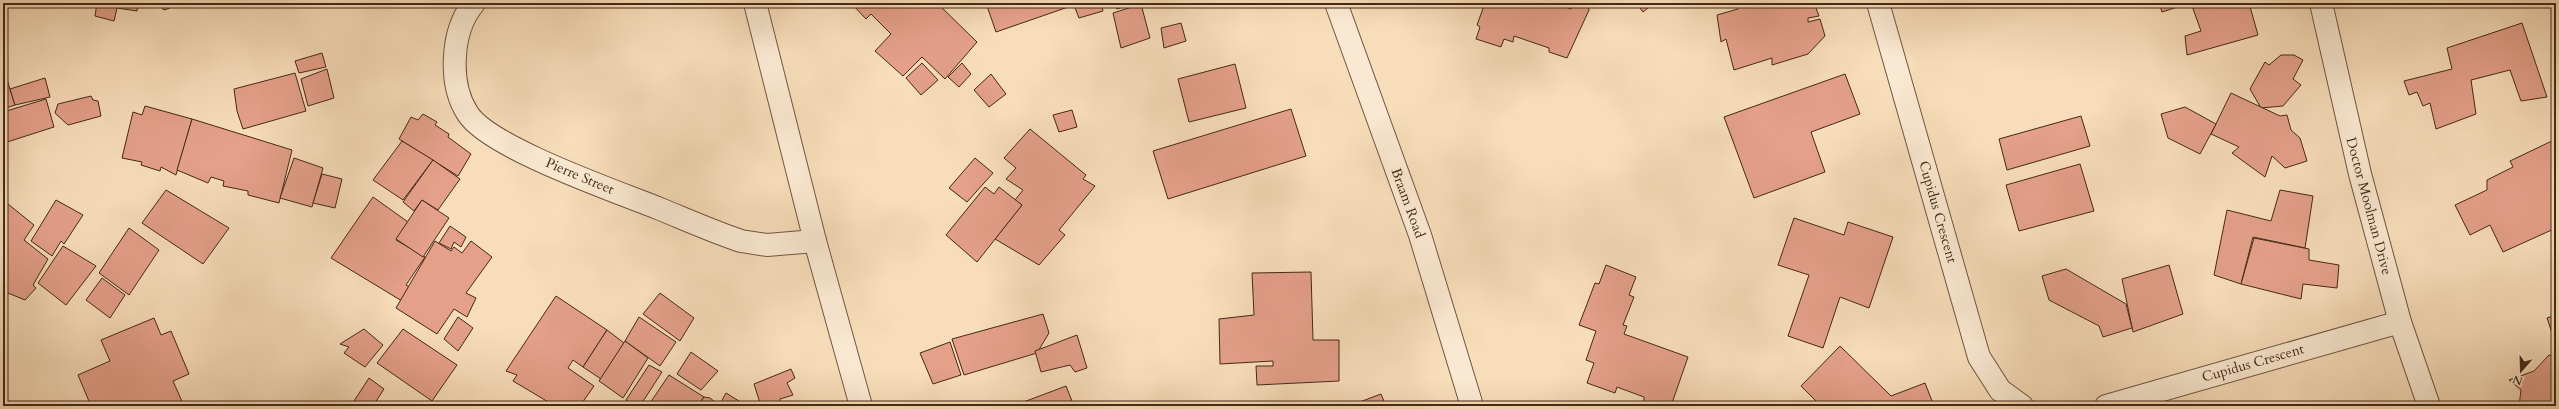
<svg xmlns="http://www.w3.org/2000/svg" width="2559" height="409" viewBox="0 0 2559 409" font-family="Cardo,serif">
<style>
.building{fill:#e4a089;stroke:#452816}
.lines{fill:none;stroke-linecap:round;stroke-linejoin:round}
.minor-casing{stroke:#72553f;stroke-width:24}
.minor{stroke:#fae9d2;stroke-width:22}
.labels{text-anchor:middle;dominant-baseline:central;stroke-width:3;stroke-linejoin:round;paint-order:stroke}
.street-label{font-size:14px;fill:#452816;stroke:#fae9d2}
</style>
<rect width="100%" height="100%" fill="#f7ddb9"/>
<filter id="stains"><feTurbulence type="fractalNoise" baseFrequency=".005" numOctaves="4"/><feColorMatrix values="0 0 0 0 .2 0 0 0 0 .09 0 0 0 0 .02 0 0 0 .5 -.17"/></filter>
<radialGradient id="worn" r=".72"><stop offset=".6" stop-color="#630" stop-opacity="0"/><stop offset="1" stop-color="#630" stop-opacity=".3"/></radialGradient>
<!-- building -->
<g class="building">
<path d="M 97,3 L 138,3 L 137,11 L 117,8 L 114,21 L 95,16 Z"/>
<path d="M 156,3 L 173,3 L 170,8 L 164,10 Z"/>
<path d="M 851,3 L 937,3 L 977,42 L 945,79 L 922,57 L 903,76 L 875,51 L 891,34 L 871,14 L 866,19 Z"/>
<path d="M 986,3 L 1101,3 L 1103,11 L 1079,18 L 1074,5 L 996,32 Z"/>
<path d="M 1114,3 L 1134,3 L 1117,9 Z"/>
<path d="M 1485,3 L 1556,3 L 1571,9 L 1573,3 L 1581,3 L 1588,4 L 1589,10 L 1567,58 L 1549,52 L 1549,48 L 1514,36 L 1513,42 L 1504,39 L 1501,47 L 1476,39 L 1480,27 L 1477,25 Z"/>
<path d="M 1636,3 L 1654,3 L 1643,12 Z"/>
<path d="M 1736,3 L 1814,3 L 1819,16 L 1808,18 L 1808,22 L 1820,19 L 1825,36 L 1808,54 L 1772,65 L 1772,58 L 1734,70 L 1726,39 L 1721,42 L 1717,15 L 1738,9 Z"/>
<path d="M 2159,3 L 2190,3 L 2162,12 Z"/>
<path d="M 2191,3 L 2249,3 L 2258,35 L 2187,55 L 2185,36 L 2201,31 Z"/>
<path d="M 1141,4 L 1150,38 L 1121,48 L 1113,13 Z"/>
<path d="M 1181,23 L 1186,41 L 1164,48 L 1161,28 Z"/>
<path d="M 2522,23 L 2547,97 L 2521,101 L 2510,70 L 2471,80 L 2476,114 L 2436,129 L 2430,103 L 2423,106 L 2417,92 L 2409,95 L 2404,81 L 2452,69 L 2447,48 Z"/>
<path d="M 322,53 L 326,67 L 299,73 L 295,61 Z"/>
<path d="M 2281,55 L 2294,55 L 2303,60 L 2293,79 L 2301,85 L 2283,106 L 2261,108 L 2250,89 L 2265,62 L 2269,65 Z"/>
<path d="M 922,63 L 938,80 L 921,95 L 906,78 Z"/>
<path d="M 962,63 L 971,74 L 959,87 L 948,77 Z"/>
<path d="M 1235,64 L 1246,108 L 1189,122 L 1178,79 Z"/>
<path d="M 3,67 L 15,105 L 3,109 Z"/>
<path d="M 327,69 L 334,98 L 308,106 L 301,79 Z"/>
<path d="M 295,73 L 306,111 L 243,129 L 237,111 L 234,89 Z"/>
<path d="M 991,74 L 1006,94 L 989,107 L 974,90 Z"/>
<path d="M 1845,74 L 1860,114 L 1811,132 L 1825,172 L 1754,198 L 1724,117 Z"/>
<path d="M 45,78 L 50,97 L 15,105 L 10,89 Z"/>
<path d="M 2231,93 L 2280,116 L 2287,115 L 2291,130 L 2300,138 L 2307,161 L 2285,168 L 2272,156 L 2265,177 L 2232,153 L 2239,147 L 2211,134 Z"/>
<path d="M 91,96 L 93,100 L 98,101 L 101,116 L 68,125 L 55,113 L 58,104 Z"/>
<path d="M 46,99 L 54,127 L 4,143 L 3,112 Z"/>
<path d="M 145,106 L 192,119 L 176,175 L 161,167 L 160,171 L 141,165 L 142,162 L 122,158 L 133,112 L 142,115 Z"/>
<path d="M 2185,107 L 2216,124 L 2200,154 L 2168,138 L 2161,114 Z"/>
<path d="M 1291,109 L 1306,156 L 1168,199 L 1153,151 Z"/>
<path d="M 1072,110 L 1077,127 L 1059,132 L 1053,115 Z"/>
<path d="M 423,114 L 437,122 L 435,125 L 449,134 L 448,137 L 471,154 L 458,176 L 399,139 L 411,117 L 418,120 Z"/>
<path d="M 2081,116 L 2090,146 L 2007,170 L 1999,139 Z"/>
<path d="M 192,119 L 292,150 L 279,203 L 248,195 L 248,191 L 223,186 L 224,181 L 211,177 L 208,183 L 177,170 Z"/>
<path d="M 1030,129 L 1086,175 L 1083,179 L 1095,186 L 1059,230 L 1065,235 L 1039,265 L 995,239 L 1022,205 L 1015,200 L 1023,190 L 1006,179 L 1016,168 L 1004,158 Z"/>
<path d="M 2556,139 L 2556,228 L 2503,252 L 2490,225 L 2470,235 L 2455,205 L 2487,190 L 2487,180 L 2513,167 L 2510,161 Z"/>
<path d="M 402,141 L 433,160 L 403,200 L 373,180 Z"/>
<path d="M 294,158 L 323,168 L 312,207 L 280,198 Z"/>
<path d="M 975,158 L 993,173 L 967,202 L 949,188 Z"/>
<path d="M 433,160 L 460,179 L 438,210 L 422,200 L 414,211 L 403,202 Z"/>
<path d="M 2080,164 L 2094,211 L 2019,231 L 2006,185 Z"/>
<path d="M 322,174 L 342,179 L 335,208 L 313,203 Z"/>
<path d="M 985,187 L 994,194 L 999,187 L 1022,205 L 977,262 L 946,235 Z"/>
<path d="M 166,190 L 229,228 L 203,264 L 142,223 Z"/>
<path d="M 2280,190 L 2313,196 L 2305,248 L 2253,237 L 2241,284 L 2214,275 L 2227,210 L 2271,221 Z"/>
<path d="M 373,197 L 408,222 L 396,240 L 425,257 L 406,285 L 411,288 L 402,301 L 331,258 Z"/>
<path d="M 3,200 L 34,225 L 24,240 L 48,259 L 33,285 L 36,288 L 25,300 L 3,291 Z"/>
<path d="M 56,200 L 83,215 L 64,244 L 61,241 L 52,256 L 31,241 Z"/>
<path d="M 422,200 L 449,218 L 423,257 L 396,239 Z"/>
<path d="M 1794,218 L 1844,235 L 1848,222 L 1893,237 L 1869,308 L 1840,297 L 1823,348 L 1788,336 L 1809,275 L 1778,265 Z"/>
<path d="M 450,226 L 466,237 L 461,247 L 454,242 L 451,249 L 439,243 Z"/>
<path d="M 129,228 L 159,250 L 129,295 L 99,273 Z"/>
<path d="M 2254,238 L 2309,249 L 2309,260 L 2339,265 L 2337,288 L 2303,284 L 2301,299 L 2241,284 Z"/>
<path d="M 435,241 L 451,251 L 454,247 L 462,253 L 471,241 L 492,257 L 466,293 L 476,298 L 467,317 L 454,309 L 437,334 L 396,308 Z"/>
<path d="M 63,246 L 96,266 L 66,305 L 38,283 Z"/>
<path d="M 1606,265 L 1636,277 L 1629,295 L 1634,297 L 1623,325 L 1627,326 L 1624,334 L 1688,357 L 1671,406 L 1655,406 L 1644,402 L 1644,397 L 1617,387 L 1615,393 L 1587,383 L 1594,363 L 1586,360 L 1596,331 L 1579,325 L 1595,283 L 1599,284 Z"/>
<path d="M 2169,265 L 2183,314 L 2133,332 L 2122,279 Z"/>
<path d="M 2066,269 L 2126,304 L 2132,328 L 2103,337 L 2099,326 L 2049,300 L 2042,276 Z"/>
<path d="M 1311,272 L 1313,340 L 1339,340 L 1339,381 L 1257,385 L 1256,366 L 1273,366 L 1273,361 L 1220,364 L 1219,319 L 1254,315 L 1252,273 Z"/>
<path d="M 102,278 L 125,295 L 110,318 L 86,300 Z"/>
<path d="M 660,293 L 694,318 L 680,341 L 643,314 Z"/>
<path d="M 556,296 L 607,330 L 583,367 L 573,360 L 568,368 L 594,386 L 580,406 L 555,406 L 513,381 L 517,375 L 506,371 Z"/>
<path d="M 1043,314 L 1049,333 L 1037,353 L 964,375 L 952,339 Z"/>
<path d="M 2556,315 L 2556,345 L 2547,318 Z"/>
<path d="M 458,317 L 473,328 L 458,351 L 444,339 Z"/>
<path d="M 639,317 L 676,342 L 660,366 L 625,341 Z"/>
<path d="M 154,318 L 161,335 L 171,331 L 189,374 L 173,381 L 184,406 L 91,406 L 78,375 L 110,361 L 101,340 Z"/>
<path d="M 364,329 L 383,345 L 365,367 L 344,353 L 349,347 L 340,344 Z"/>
<path d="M 403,329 L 457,365 L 432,401 L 377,363 Z"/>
<path d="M 607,330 L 624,343 L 601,379 L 583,367 Z"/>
<path d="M 1077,335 L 1087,368 L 1075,372 L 1070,365 L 1041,372 L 1035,351 Z"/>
<path d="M 625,341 L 648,358 L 623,398 L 599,381 Z"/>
<path d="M 950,342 L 961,375 L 933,384 L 920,353 Z"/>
<path d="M 1840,346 L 1891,396 L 1925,383 L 1934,406 L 1821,406 L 1801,386 Z"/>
<path d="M 691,352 L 718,371 L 701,390 L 677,374 Z"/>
<path d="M 2549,355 L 2556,357 L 2556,406 L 2519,406 L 2521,390 L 2509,380 L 2534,371 Z"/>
<path d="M 649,365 L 662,372 L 640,406 L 634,406 L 626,400 Z"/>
<path d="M 791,369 L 795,378 L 787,383 L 793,395 L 780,399 L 780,406 L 761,406 L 754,384 Z"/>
<path d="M 669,375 L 704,397 L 698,406 L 648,406 Z"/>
<path d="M 369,378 L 384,389 L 373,406 L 362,406 L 354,401 Z"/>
<path d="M 1066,386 L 1074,406 L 1013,406 Z"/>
<path d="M 726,393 L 747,406 L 719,406 Z"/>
<path d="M 1381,394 L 1386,406 L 1349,406 Z"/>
<path d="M 704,397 L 710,398 L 720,406 L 698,406 Z"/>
</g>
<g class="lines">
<!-- minor casing -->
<g class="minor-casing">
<g id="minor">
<path d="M 474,3 C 451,30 448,84 468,114 C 490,148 618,192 660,209 C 687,220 714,232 741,241 L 767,245 L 815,241"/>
<path d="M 755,3 L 815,241 L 861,406"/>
<path d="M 1336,3 L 1420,235 L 1472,406"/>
<path d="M 1878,3 L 1979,357 L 2000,390 L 2022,406"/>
<path d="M 2321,3 L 2360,174 L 2400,322 L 2429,406"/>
<path d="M 2106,406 L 2400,322"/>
</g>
</g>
<!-- minor -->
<use href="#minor" class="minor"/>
</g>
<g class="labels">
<!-- street labels -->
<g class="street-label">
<text transform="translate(580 176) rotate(23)">Pierre Street</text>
<text transform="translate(1408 203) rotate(70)">Braam Road</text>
<text transform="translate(2369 206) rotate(75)">Doctor Moolman Drive</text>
<text transform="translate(1938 212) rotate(74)">Cupidus Crescent</text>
<text transform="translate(2253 363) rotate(-16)">Cupidus Crescent</text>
</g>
</g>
<!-- margin -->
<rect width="2559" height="409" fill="none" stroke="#f7ddb9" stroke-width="16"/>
<rect x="4" y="4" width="2551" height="401" fill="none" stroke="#452816" stroke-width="2"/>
<rect x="8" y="8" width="2543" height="393" fill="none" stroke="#452816"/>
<!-- north arrow -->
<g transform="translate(2521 371) rotate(200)" stroke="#fae9d2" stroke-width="3" paint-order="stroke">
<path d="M0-3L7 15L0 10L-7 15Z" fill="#452816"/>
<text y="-6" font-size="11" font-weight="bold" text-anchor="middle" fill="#452816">N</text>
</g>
<rect width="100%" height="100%" filter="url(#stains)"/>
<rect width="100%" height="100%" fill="url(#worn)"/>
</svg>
